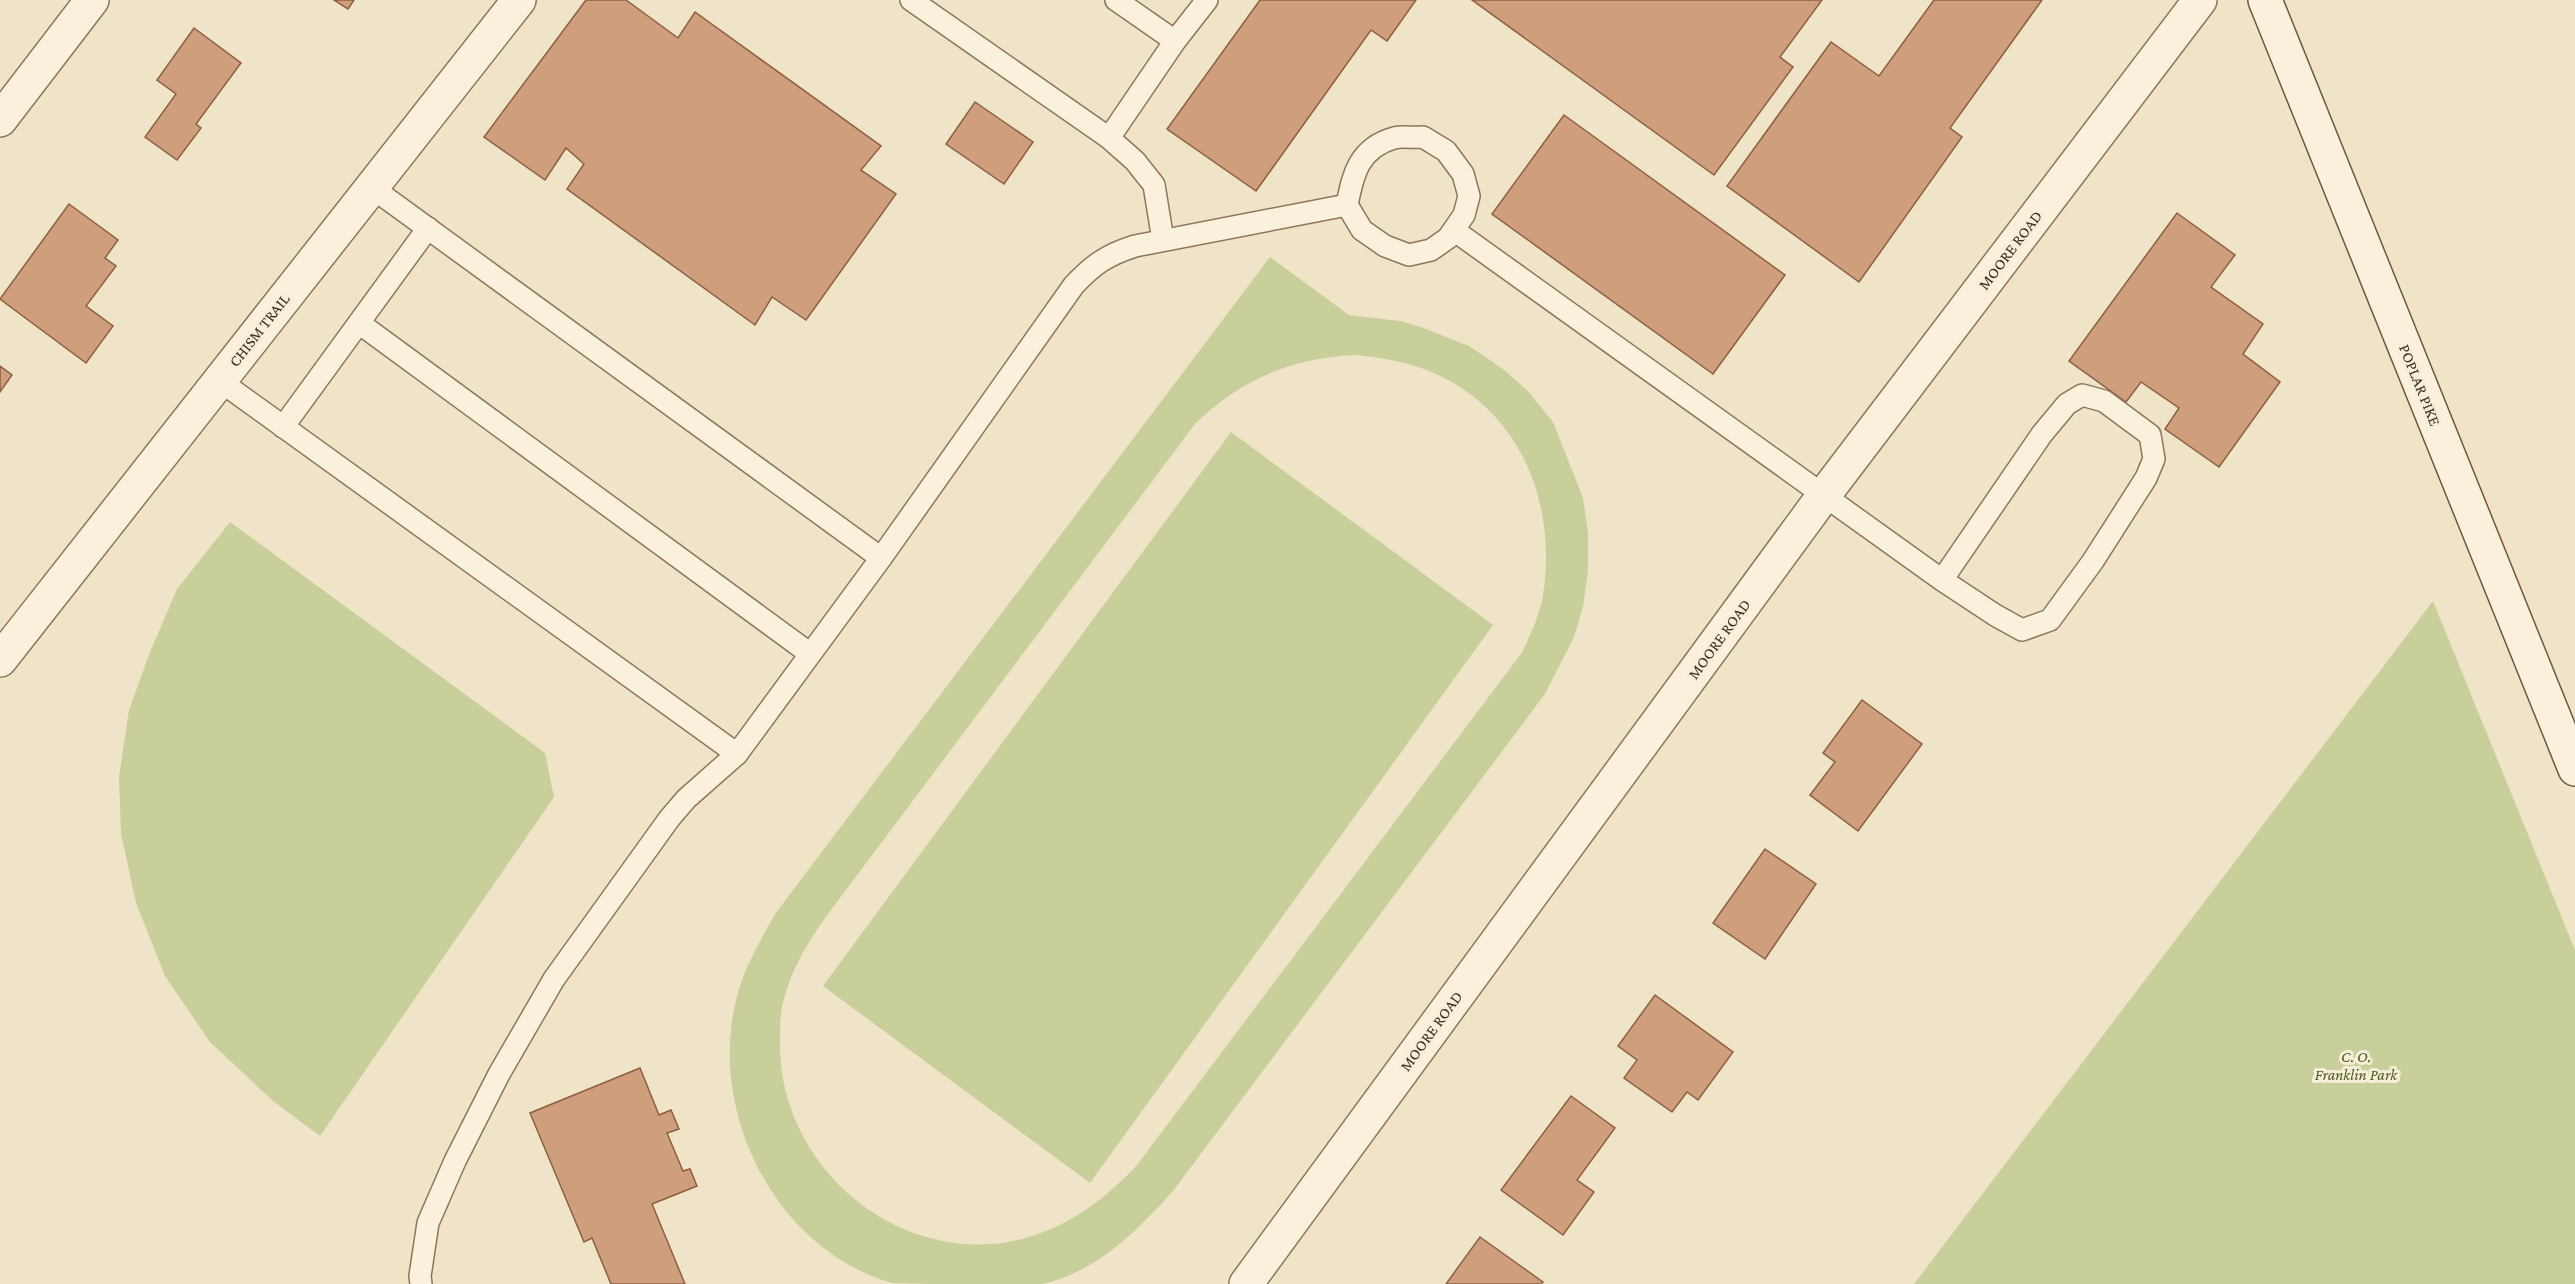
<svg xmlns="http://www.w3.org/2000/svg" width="2575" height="1284" viewBox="0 0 2575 1284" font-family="'Crimson Pro',serif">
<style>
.green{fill:#c9cf9b;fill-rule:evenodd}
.building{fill:#cf9f7d;stroke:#8d5f41;stroke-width:1.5}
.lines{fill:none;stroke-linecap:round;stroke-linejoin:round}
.service-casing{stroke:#8d765c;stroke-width:24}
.minor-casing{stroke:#8d765c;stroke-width:36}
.secondary-casing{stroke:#6f573f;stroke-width:36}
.service{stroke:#faf1dc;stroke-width:21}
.minor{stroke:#faf1dc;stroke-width:33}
.secondary{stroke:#faf1dc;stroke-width:33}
.labels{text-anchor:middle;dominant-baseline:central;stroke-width:6;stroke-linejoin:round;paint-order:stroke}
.street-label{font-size:16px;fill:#3d2e20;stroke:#f7eed8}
.park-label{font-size:16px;font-style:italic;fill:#4d5a26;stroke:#f7eed8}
</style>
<rect width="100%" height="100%" fill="#f0e4c8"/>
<!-- green -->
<g class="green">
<path d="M 1270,257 L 1349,315 L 1400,321 L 1421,327 L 1469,346 L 1503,369 L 1527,390 L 1553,422 L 1583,498 L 1588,532 L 1588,571 L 1583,607 L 1574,637 L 1545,694 L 1173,1191 C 1137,1231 1097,1272 1042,1284 C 1022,1284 986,1284 965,1284 C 946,1284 909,1284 892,1283 C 777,1250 708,1115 736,1000 C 743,970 760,941 775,914 ZM 1356,355 C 1384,358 1410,362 1436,374 C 1522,413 1557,505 1543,595 C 1540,614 1531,633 1523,651 L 1137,1165 C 1098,1207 1051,1239 992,1244 C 879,1252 779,1156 780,1043 C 780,1030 780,1015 783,1002 C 792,967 810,938 831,910 L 1195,424 C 1241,379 1292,358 1356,355 Z"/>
<path d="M 1231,432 L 1493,625 L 1090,1183 L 823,986 Z"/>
<path d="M 230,522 L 545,753 L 554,797 L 320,1136 L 273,1101 L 210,1042 L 165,976 L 136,903 L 121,833 L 119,777 L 129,710 L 150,652 L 177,589 Z"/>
<path d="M 2433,601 L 2575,950 L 2575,1284 L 1914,1284 Z"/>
</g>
<!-- building -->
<g class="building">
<path d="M 334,0 L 354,0 L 348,9 Z"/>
<path d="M 586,0 L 626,0 L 678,38 L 695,12 L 881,146 L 861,170 L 896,194 L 806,320 L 772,297 L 755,325 L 567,189 L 584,164 L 566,148 L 545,180 L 484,137 Z"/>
<path d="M 1260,0 L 1416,0 L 1387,41 L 1371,30 L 1256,191 L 1167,129 Z"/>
<path d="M 1472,0 L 1822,0 L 1780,57 L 1793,67 L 1714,175 Z"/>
<path d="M 1934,0 L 2042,0 L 1950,128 L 1962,137 L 1859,282 L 1727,186 L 1831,42 L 1879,76 Z"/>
<path d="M 194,28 L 241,63 L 196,124 L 201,128 L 177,160 L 145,137 L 176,94 L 157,80 Z"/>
<path d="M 975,102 L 1033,142 L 1004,184 L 946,144 Z"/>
<path d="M 1564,115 L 1785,275 L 1713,374 L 1492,214 Z"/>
<path d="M 69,204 L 118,240 L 105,258 L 116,266 L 86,306 L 113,326 L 86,363 L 0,299 Z"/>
<path d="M 2177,213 L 2235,255 L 2211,287 L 2263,324 L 2243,354 L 2280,382 L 2219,467 L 2165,429 L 2179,408 L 2141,382 L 2126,402 L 2069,361 Z"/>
<path d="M 0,366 L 12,375 L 0,392 Z"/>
<path d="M 1862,700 L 1922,744 L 1858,831 L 1810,795 L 1835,762 L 1823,753 Z"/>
<path d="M 1765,849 L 1816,884 L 1765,959 L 1713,923 Z"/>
<path d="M 1655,995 L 1733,1052 L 1698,1100 L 1687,1092 L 1672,1112 L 1624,1078 L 1637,1060 L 1618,1046 Z"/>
<path d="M 640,1068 L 659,1115 L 671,1110 L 679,1129 L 667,1133 L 683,1171 L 690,1169 L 697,1186 L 652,1204 L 685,1284 L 611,1284 L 592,1238 L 584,1242 L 530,1113 Z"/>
<path d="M 1571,1096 L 1615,1128 L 1577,1180 L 1594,1192 L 1563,1235 L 1501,1190 Z"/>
<path d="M 1480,1237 L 1543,1282 L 1541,1284 L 1446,1284 Z"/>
</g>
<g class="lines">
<!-- service casing -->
<g class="service-casing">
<g id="service">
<path d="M 911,0 L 1109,138"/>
<path d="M 1116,0 L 1175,41"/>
<path d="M 1423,137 L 1446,151 L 1463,174 L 1469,196 L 1464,215 L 1448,238 L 1431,250 L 1409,255 L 1385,246 L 1362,230 L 1347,205 C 1353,174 1359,148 1394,138 C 1402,136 1414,138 1423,137 Z"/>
<path d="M 371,187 L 881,558"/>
<path d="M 1455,231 L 1942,580 L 1995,615 L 2022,630 L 2050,620 L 2093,561 L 2146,478 L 2154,459 L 2150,435 L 2104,401 L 2082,395 L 2067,404 L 2042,434 L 1942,580"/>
<path d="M 1163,240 L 1154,185 L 1135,161 L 1109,138 L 1175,41 L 1207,0"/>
<path d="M 359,323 L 809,653"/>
<path d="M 220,381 L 737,754"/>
<path d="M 283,427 L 428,228"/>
<path d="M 421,1284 L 420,1276 L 428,1223 L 455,1161 L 499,1074 L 554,979 L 669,819 L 686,799 L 737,754 L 881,558 L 1074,285 C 1094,264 1107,255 1135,246 L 1347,205"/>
</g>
</g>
<!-- minor casing -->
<g class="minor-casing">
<g id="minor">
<path d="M 0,120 L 92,0"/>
<path d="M 0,660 L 519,0"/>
<path d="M 1246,1284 L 1824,495 L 2200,0"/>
</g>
</g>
<!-- secondary casing -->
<g class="secondary-casing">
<path id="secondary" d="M 2265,0 L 2575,769"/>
</g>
<!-- service -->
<use href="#service" class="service"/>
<!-- minor -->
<use href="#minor" class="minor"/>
<!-- secondary -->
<use href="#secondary" class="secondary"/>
</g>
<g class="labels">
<!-- street labels -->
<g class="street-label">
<text transform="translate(2010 250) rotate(-53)">MOORE ROAD</text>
<text transform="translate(259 330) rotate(-52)">CHISM TRAIL</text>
<text transform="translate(2420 385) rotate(68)">POPLAR PIKE</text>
<text transform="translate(1719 639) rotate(-54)">MOORE ROAD</text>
<text transform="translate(1431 1031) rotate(-54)">MOORE ROAD</text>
</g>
<!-- park labels -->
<g class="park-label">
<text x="2356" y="1056">C. O.<tspan x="2356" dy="18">Franklin Park</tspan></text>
</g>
</g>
</svg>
